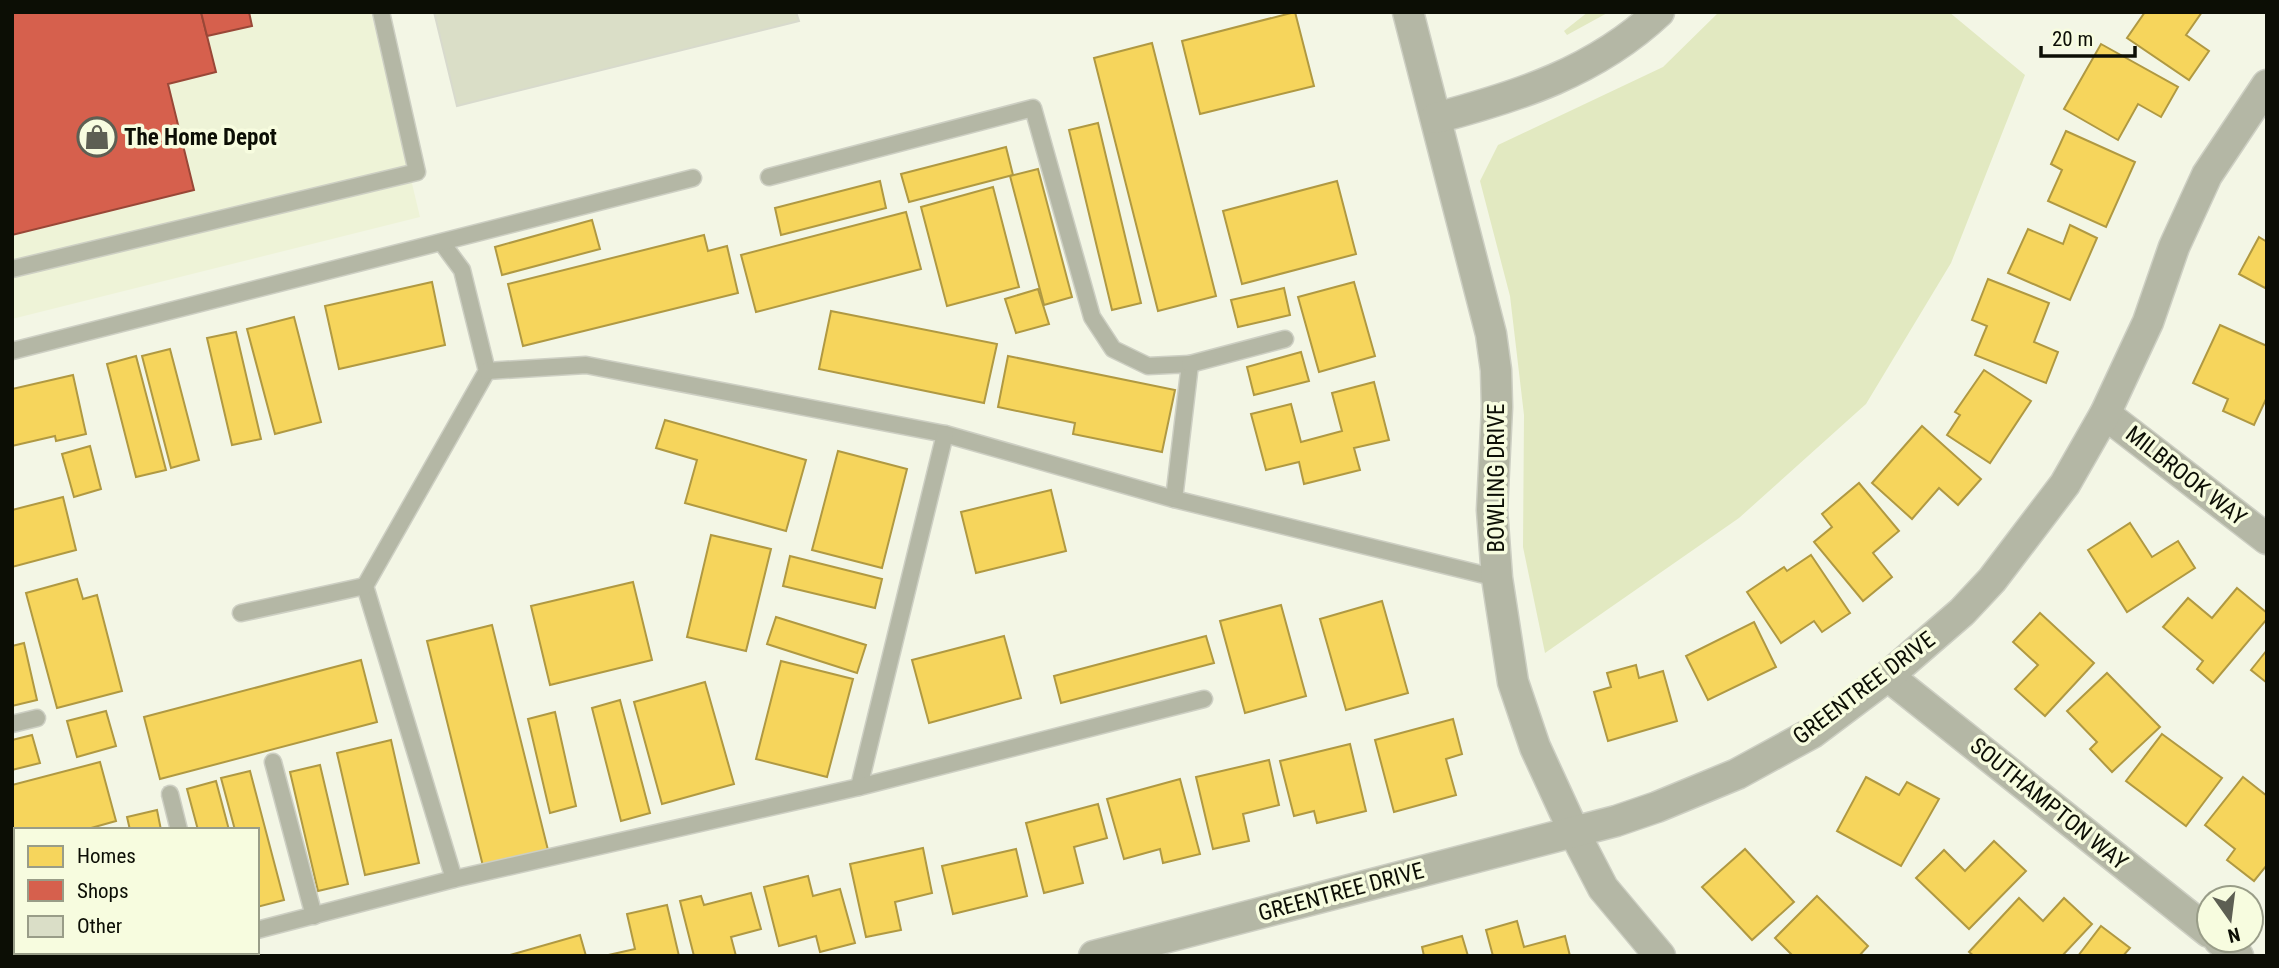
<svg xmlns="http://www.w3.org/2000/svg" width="2279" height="968" viewBox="0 0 2279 968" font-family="'Roboto Condensed',sans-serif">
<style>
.built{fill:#eef3d7}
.green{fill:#e2e9c1}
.homes{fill:#f6d55c;stroke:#b09942;stroke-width:2}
.shops{fill:#d6604d;stroke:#994737;stroke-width:2}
.building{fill:#dadec7;stroke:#d8dacd;stroke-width:2}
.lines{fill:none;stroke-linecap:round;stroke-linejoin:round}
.lane-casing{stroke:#cdcfc3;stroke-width:19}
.street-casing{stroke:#cdcfc3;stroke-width:33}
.lane{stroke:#b4b7a5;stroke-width:16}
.street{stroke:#b4b7a5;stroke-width:30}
.labels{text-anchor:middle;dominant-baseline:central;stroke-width:7;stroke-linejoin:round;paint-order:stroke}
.poi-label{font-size:23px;font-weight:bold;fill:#0c0e05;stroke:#f7fcdf;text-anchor:start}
.street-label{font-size:23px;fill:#0c0e05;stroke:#f7fcdf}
</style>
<rect width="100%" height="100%" fill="#f3f6e5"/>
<!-- built -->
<path class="built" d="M 12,12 L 371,12 L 420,217 L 12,319 Z"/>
<!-- green -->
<g class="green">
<path d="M 1588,12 L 1609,12 L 1567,35 L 1564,31 Z"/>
<path d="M 1719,12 L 1949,12 L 2025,75 L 1951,263 L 1866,404 L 1739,518 L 1545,653 L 1523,547 L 1524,415 L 1510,296 L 1480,181 L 1498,145 L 1663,67 Z"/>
</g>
<!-- homes -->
<g class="homes">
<path d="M 1295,12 L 1314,86 L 1200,114 L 1182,41 Z"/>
<path d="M 2145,12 L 2202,12 L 2186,35 L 2209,51 L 2189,80 L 2127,38 Z"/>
<path d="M 1152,43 L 1216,296 L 1158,311 L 1094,58 Z"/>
<path d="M 2101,44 L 2178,87 L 2161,117 L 2138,104 L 2118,140 L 2064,109 Z"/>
<path d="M 1098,123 L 1141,303 L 1112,310 L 1069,130 Z"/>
<path d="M 2066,131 L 2135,162 L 2106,227 L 2048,201 L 2062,170 L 2051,164 Z"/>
<path d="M 1006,147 L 1013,175 L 909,202 L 901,174 Z"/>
<path d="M 1038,169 L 1072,297 L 1044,305 L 1010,176 Z"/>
<path d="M 880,181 L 886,208 L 781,235 L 775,208 Z"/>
<path d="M 1337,181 L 1356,254 L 1242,284 L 1223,211 Z"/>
<path d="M 993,187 L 1019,287 L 947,306 L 921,207 Z"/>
<path d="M 906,212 L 921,269 L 756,312 L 741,255 Z"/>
<path d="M 592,220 L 600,249 L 502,275 L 495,247 Z"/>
<path d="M 2070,225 L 2097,238 L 2070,300 L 2008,273 L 2028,229 L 2063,244 Z"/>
<path d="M 704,235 L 708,251 L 727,246 L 738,293 L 523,346 L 508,284 Z"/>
<path d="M 2259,237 L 2267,242 L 2267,289 L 2239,274 Z"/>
<path d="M 1988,279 L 2049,303 L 2034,342 L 2058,352 L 2046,383 L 1975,355 L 1987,326 L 1972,320 Z"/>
<path d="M 432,282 L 445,345 L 339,369 L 325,306 Z"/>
<path d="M 1354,282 L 1375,356 L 1319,372 L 1298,297 Z"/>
<path d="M 1284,288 L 1290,315 L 1238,327 L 1231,300 Z"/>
<path d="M 1038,289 L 1049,324 L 1016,333 L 1005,299 Z"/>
<path d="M 831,311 L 997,344 L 984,403 L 819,369 Z"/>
<path d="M 294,317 L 321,422 L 275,434 L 247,329 Z"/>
<path d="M 2220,325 L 2267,346 L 2267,397 L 2254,425 L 2223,411 L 2228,399 L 2193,383 Z"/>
<path d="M 236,332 L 261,439 L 232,445 L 207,338 Z"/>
<path d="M 170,349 L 199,460 L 171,468 L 142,356 Z"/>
<path d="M 1301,352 L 1309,381 L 1254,395 L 1247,367 Z"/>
<path d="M 136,356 L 166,470 L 136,477 L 107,364 Z"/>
<path d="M 1008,356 L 1175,390 L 1162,452 L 1073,434 L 1075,423 L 998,407 Z"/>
<path d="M 1984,370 L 2031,401 L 1990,463 L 1947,435 L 1960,415 L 1955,412 Z"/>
<path d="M 73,375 L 86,434 L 56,441 L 55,436 L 12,446 L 12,389 Z"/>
<path d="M 1374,382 L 1389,440 L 1354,448 L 1360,470 L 1304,484 L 1299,462 L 1266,470 L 1251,414 L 1291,404 L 1301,442 L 1342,431 L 1332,393 Z"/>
<path d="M 665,420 L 806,460 L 786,531 L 685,503 L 697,460 L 656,448 Z"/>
<path d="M 1922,426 L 1981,479 L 1958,505 L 1939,488 L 1912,519 L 1872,483 Z"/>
<path d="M 90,446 L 101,489 L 74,497 L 62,454 Z"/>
<path d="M 838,451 L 907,469 L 882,568 L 812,550 Z"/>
<path d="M 1859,483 L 1899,531 L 1873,553 L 1892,577 L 1863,601 L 1814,542 L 1832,527 L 1822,514 Z"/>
<path d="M 1051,490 L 1066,551 L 976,573 L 961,512 Z"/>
<path d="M 63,497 L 76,550 L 12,567 L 12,510 Z"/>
<path d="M 2130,523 L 2152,557 L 2178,541 L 2195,568 L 2127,612 L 2088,550 Z"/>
<path d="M 711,535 L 771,549 L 746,651 L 687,637 Z"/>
<path d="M 1811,555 L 1850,613 L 1822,632 L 1814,621 L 1781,643 L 1747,592 L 1784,567 L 1787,571 Z"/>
<path d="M 790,556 L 882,579 L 875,608 L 783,586 Z"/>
<path d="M 77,579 L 83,599 L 97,595 L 122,691 L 57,708 L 26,593 Z"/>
<path d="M 633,582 L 652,660 L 550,685 L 531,606 Z"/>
<path d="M 2237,588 L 2267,613 L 2267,619 L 2213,683 L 2197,669 L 2203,661 L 2163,627 L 2188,598 L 2212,618 Z"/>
<path d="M 1382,601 L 1408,693 L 1346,710 L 1320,619 Z"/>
<path d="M 1281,605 L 1306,696 L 1245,713 L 1220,621 Z"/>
<path d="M 2040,613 L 2094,663 L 2045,716 L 2015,689 L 2038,665 L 2013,642 Z"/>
<path d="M 776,617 L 866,645 L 857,673 L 767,644 Z"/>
<path d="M 1754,622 L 1776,667 L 1708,700 L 1686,656 Z"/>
<path d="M 492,625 L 548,850 L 483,866 L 427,641 Z"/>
<path d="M 1004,636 L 1021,698 L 929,723 L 912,660 Z"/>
<path d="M 1206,636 L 1214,663 L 1061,703 L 1054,676 Z"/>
<path d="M 24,643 L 37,700 L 12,706 L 12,646 Z"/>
<path d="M 2267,650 L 2267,683 L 2251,670 Z"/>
<path d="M 361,660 L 377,722 L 160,779 L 144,717 Z"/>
<path d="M 781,661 L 853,679 L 827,777 L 756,759 Z"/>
<path d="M 1636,665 L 1639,678 L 1663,671 L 1677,721 L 1608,741 L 1594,692 L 1611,687 L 1607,673 Z"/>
<path d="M 2107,673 L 2160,727 L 2112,772 L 2090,749 L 2097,742 L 2067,711 Z"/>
<path d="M 705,682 L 734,784 L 662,804 L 634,702 Z"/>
<path d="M 620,700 L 650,813 L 621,821 L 592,708 Z"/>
<path d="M 106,711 L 116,746 L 77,757 L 67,721 Z"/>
<path d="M 555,712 L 576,806 L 550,813 L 528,719 Z"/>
<path d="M 1453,719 L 1462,754 L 1446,759 L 1456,795 L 1394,812 L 1375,740 Z"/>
<path d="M 2162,734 L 2222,778 L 2186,826 L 2126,781 Z"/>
<path d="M 32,735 L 40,763 L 12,770 L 12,740 Z"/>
<path d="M 391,740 L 419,863 L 365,875 L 337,753 Z"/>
<path d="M 1350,744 L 1366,811 L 1317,823 L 1314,811 L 1294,816 L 1280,761 Z"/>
<path d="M 1269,760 L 1279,805 L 1243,814 L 1249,841 L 1213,849 L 1196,777 Z"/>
<path d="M 100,762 L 116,821 L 84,830 L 16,830 L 16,848 L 12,849 L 12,785 Z"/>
<path d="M 320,765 L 348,884 L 318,891 L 290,772 Z"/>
<path d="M 250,771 L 284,900 L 257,907 L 257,830 L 235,830 L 221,778 Z"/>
<path d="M 1866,777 L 1899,795 L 1907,782 L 1939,799 L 1901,866 L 1837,831 Z"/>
<path d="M 2243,777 L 2267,796 L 2267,865 L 2254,881 L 2227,860 L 2235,849 L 2205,825 Z"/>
<path d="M 1180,779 L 1200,854 L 1163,863 L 1160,849 L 1124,859 L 1107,799 Z"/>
<path d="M 216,781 L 229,830 L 198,830 L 187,789 Z"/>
<path d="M 1098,804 L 1107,838 L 1074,847 L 1083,883 L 1044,893 L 1026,823 Z"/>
<path d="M 157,810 L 161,830 L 130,830 L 127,817 Z"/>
<path d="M 1994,841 L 2026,871 L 1969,929 L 1916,878 L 1944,850 L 1965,871 Z"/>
<path d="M 923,848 L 932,893 L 895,902 L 901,930 L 866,937 L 850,864 Z"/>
<path d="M 1016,849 L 1027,896 L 953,914 L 942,866 Z"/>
<path d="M 1745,849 L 1794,902 L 1752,940 L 1702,887 Z"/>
<path d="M 808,876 L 813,896 L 840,889 L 855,943 L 820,952 L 816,936 L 779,946 L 764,887 Z"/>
<path d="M 751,893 L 761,929 L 731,937 L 736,956 L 694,956 L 680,901 L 701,896 L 704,905 Z"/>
<path d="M 1817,896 L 1868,946 L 1859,956 L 1793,956 L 1775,938 Z"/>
<path d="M 2019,898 L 2043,921 L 2064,898 L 2092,924 L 2062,956 L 1974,956 L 1969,952 Z"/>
<path d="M 667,905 L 679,956 L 604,956 L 635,949 L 627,914 Z"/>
<path d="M 1517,921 L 1524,947 L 1565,936 L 1570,956 L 1493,956 L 1486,930 Z"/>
<path d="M 2101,926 L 2130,948 L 2123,956 L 2078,956 Z"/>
<path d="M 580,935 L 586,956 L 510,956 L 510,955 Z"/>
<path d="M 1462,936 L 1468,956 L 1424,956 L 1422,947 Z"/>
<path d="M 57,952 L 122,952 L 109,956 L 58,956 Z"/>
</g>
<!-- shops -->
<g class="shops">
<path d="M 12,12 L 201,12 L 216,72 L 168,84 L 194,190 L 12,235 Z"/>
<path d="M 201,12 L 249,12 L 252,26 L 207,36 Z"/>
</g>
<!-- building -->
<path class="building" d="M 434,12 L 796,12 L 799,21 L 457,106 Z"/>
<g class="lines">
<!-- lane casing -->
<g class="lane-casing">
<g id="lane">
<path d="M 769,177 L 1033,108 L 1092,317 L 1113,349 L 1148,366 L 1190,364 L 1174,499"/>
<path d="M 442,243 L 462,270 L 487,371 L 365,586 L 454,879"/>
<path d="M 12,269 L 417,172 L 381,12"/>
<path d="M 12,351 L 693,178"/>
<path d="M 1190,364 L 1285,339"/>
<path d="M 487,371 L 586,365 L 945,434 L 1174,499 L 1497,578"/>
<path d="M 241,613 L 365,586"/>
<path d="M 12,724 L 37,718"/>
<path d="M 273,762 L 314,916"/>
<path d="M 859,787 L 945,434"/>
<path d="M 170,794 L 179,830"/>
<path d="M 257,930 L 454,879 L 859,787 L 1204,699"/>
<path d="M 159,956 L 173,952"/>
</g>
</g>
<!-- street casing -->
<g class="street-casing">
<g id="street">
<path d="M 1408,12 L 1491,334 L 1496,370 L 1497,407 L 1492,510 L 1497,578 L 1513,682 L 1535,747 L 1574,832 L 1603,888 L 1660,956"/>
<path d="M 1436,118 C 1519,96 1595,72 1659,12"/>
<path d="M 2105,414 L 2267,539"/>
<path d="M 1888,676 L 2209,932"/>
<path d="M 2219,940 L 2238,956"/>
<path d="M 1094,956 L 1616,821 L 1657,807 L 1737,774 L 1812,733 L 1888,676 L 1962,612 L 1992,580 L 2065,484 L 2105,414 L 2148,322 L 2174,247 L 2207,175 L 2267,85"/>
</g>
</g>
<!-- lane -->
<use href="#lane" class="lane"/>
<!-- street -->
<use href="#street" class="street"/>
</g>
<!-- icons -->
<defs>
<g id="shop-ring" transform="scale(2.0125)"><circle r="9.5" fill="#f7fcdf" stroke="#5d5f53" stroke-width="1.5"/><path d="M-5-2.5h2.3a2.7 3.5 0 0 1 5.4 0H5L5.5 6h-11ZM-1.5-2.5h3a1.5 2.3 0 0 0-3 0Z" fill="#5d5f53"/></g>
</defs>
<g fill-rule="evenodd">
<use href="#shop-ring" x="97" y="137"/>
</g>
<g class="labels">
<!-- poi labels -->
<g class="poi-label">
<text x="124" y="137">The Home Depot</text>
</g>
<!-- street labels -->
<g class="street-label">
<text transform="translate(2186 476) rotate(38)">MILBROOK WAY</text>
<text transform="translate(1496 478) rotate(-90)">BOWLING DRIVE</text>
<text transform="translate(1864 688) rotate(-37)">GREENTREE DRIVE</text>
<text transform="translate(2049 804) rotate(39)">SOUTHAMPTON WAY</text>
<text transform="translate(1341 892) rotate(-15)">GREENTREE DRIVE</text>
</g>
</g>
<!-- border -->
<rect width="2279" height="968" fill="none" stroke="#0c0e05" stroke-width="28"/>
<!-- legend -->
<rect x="14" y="828" width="245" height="126" fill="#f7fcdf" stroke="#999d88" stroke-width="2"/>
<rect x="28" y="846" width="35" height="21" fill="#f6d55c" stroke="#999d88" stroke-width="2"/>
<text x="77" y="863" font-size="21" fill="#0c0e05">Homes</text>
<rect x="28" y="880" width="35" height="21" fill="#d6604d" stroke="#999d88" stroke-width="2"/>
<text x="77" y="898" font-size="21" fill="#0c0e05">Shops</text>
<rect x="28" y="916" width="35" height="21" fill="#dadec7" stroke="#999d88" stroke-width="2"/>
<text x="77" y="933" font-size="21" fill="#0c0e05">Other</text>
<!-- north arrow -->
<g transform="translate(2230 919) rotate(166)"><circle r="33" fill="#f7fcdf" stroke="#999d88" stroke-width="2"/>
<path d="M0-5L12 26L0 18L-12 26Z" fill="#5d5f53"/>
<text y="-10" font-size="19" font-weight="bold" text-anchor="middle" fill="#0c0e05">N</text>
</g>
<!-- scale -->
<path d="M2041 46v10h94v-10" fill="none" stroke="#0c0e05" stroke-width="3.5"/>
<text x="2052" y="46" font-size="21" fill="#0c0e05" stroke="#f7fcdf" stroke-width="5" paint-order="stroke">20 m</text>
</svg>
